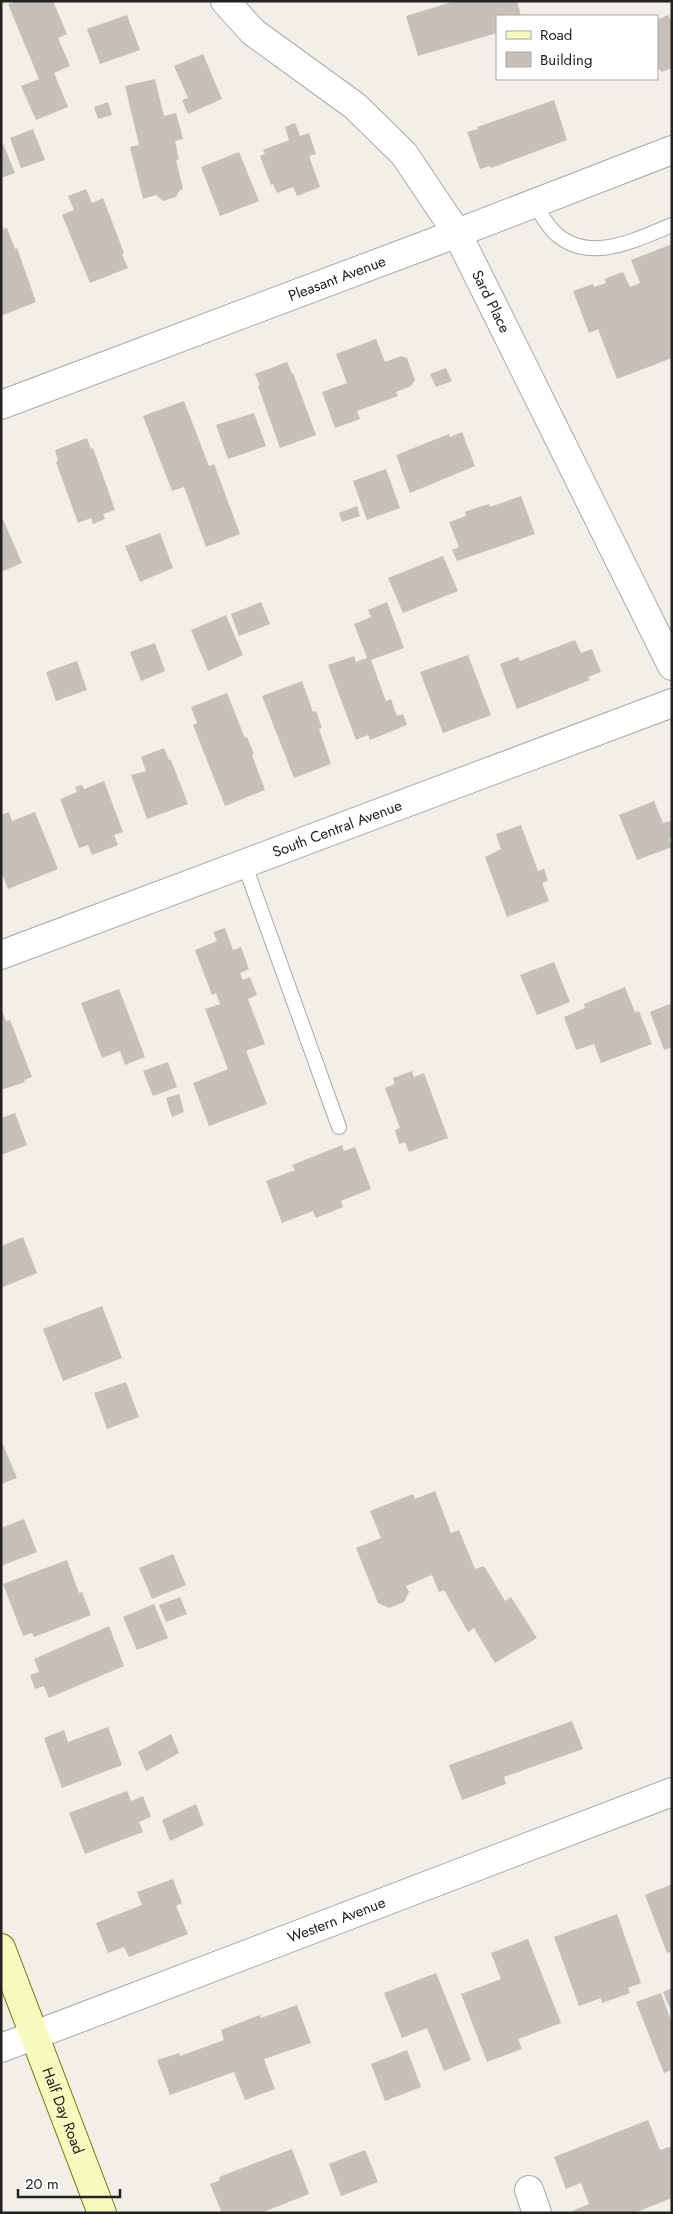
<svg xmlns="http://www.w3.org/2000/svg" width="673" height="2214" viewBox="0 0 673 2214" font-family="Jost,sans-serif">
<style>
.building{fill:#c7bfb8}
.lines{fill:none;stroke-linecap:round;stroke-linejoin:round}
.service-casing{stroke:#a9a9a9;stroke-width:16}
.minor-casing{stroke:#a9a9a9;stroke-width:30}
.secondary-casing{stroke:#707d05;stroke-width:30}
.service{stroke:#fff;stroke-width:14}
.minor{stroke:#fff;stroke-width:28}
.secondary{stroke:#f7fabf;stroke-width:28}
.labels{text-anchor:middle;dominant-baseline:central;stroke-width:5;stroke-linejoin:round;paint-order:stroke}
.street-label{font-size:15px;fill:#222;stroke:#fff}
</style>
<rect width="100%" height="100%" fill="#f2efe9"/>
<!-- building -->
<g class="building">
<path d="M 12,1 L 53,1 L 67,34 L 58,38 L 70,66 L 54,73 L 68,107 L 36,120 L 21,86 L 39,79 L 8,4 L 13,3 Z"/>
<path d="M 455,1 L 517,1 L 521,16 L 497,16 L 497,33 L 418,56 L 406,16 Z"/>
<path d="M 127,15 L 140,50 L 100,64 L 87,29 Z"/>
<path d="M 668,15 L 672,23 L 672,68 L 661,72 L 660,69 L 657,70 L 657,20 Z"/>
<path d="M 203,54 L 222,99 L 188,114 L 182,100 L 188,98 L 174,66 Z"/>
<path d="M 155,79 L 164,116 L 176,113 L 183,139 L 175,141 L 179,159 L 176,160 L 183,189 L 180,190 L 176,197 L 163,201 L 156,195 L 143,199 L 130,147 L 139,145 L 125,86 Z"/>
<path d="M 554,100 L 567,140 L 491,168 L 490,166 L 480,169 L 467,132 L 478,129 L 477,127 Z"/>
<path d="M 108,102 L 112,115 L 98,119 L 94,107 Z"/>
<path d="M 295,123 L 300,136 L 309,133 L 316,154 L 309,156 L 320,187 L 297,196 L 293,187 L 277,193 L 273,184 L 271,185 L 260,156 L 265,154 L 263,150 L 289,140 L 285,127 Z"/>
<path d="M 33,129 L 45,160 L 21,168 L 10,138 Z"/>
<path d="M 1,139 L 15,173 L 1,178 Z"/>
<path d="M 239,152 L 259,201 L 220,216 L 201,167 Z"/>
<path d="M 86,189 L 92,203 L 103,198 L 124,253 L 122,254 L 128,268 L 90,283 L 62,215 L 74,210 L 68,196 Z"/>
<path d="M 1,224 L 4,229 L 7,228 L 15,249 L 17,248 L 36,302 L 1,316 Z"/>
<path d="M 672,244 L 672,358 L 617,379 L 598,329 L 589,333 L 573,291 L 593,284 L 594,287 L 606,283 L 604,279 L 623,272 L 630,287 L 640,283 L 631,260 Z"/>
<path d="M 376,339 L 385,362 L 401,356 L 407,358 L 415,380 L 411,386 L 396,392 L 398,396 L 357,411 L 360,419 L 335,428 L 322,392 L 347,383 L 336,354 Z"/>
<path d="M 287,362 L 292,374 L 293,373 L 316,435 L 280,448 L 258,386 L 260,385 L 255,374 Z"/>
<path d="M 446,368 L 452,381 L 436,387 L 430,374 Z"/>
<path d="M 184,401 L 209,466 L 214,464 L 240,534 L 206,547 L 184,487 L 172,491 L 143,416 Z"/>
<path d="M 254,413 L 266,446 L 228,459 L 216,425 Z"/>
<path d="M 462,432 L 475,466 L 410,493 L 396,455 L 449,434 L 450,437 Z"/>
<path d="M 87,438 L 91,449 L 93,448 L 115,510 L 103,514 L 105,519 L 93,524 L 91,518 L 78,523 L 56,462 L 58,461 L 55,450 Z"/>
<path d="M 386,469 L 400,508 L 367,520 L 353,481 Z"/>
<path d="M 521,496 L 535,534 L 457,561 L 452,550 L 459,547 L 449,522 L 466,516 L 465,512 L 473,509 L 489,504 L 490,507 Z"/>
<path d="M 357,506 L 360,516 L 342,522 L 339,513 Z"/>
<path d="M 1,515 L 22,563 L 1,572 Z"/>
<path d="M 160,533 L 173,568 L 140,582 L 125,546 Z"/>
<path d="M 443,556 L 458,591 L 403,613 L 388,578 Z"/>
<path d="M 261,602 L 270,624 L 239,636 L 231,614 Z"/>
<path d="M 387,602 L 404,648 L 371,660 L 386,701 L 391,699 L 397,716 L 403,714 L 407,725 L 370,740 L 368,735 L 356,740 L 328,665 L 354,656 L 356,662 L 367,658 L 354,624 L 371,617 L 368,610 Z"/>
<path d="M 226,615 L 243,655 L 208,671 L 191,630 Z"/>
<path d="M 575,640 L 581,653 L 592,649 L 601,672 L 588,677 L 590,680 L 517,709 L 500,664 L 518,657 L 520,661 Z"/>
<path d="M 155,643 L 165,671 L 141,681 L 130,652 Z"/>
<path d="M 468,655 L 491,715 L 443,733 L 420,672 Z"/>
<path d="M 77,661 L 87,690 L 56,701 L 46,672 Z"/>
<path d="M 302,681 L 313,712 L 316,711 L 322,728 L 319,729 L 331,764 L 294,778 L 262,696 Z"/>
<path d="M 227,693 L 245,738 L 247,737 L 254,754 L 252,755 L 265,790 L 225,806 L 193,725 L 197,723 L 191,707 Z"/>
<path d="M 164,748 L 169,760 L 171,760 L 188,804 L 147,819 L 131,775 L 146,771 L 141,757 Z"/>
<path d="M 104,781 L 123,832 L 114,835 L 118,845 L 92,855 L 88,845 L 79,848 L 60,799 L 77,792 L 75,787 L 82,785 L 84,789 Z"/>
<path d="M 654,801 L 663,823 L 670,821 L 672,826 L 672,838 L 669,839 L 672,847 L 637,860 L 619,815 Z"/>
<path d="M 9,812 L 12,821 L 35,812 L 58,869 L 8,889 L 1,871 L 1,815 Z"/>
<path d="M 521,825 L 538,871 L 544,869 L 548,881 L 542,883 L 549,901 L 507,917 L 485,857 L 501,849 L 496,834 Z"/>
<path d="M 225,928 L 233,950 L 241,947 L 249,969 L 240,973 L 243,980 L 250,977 L 257,995 L 248,999 L 265,1044 L 246,1051 L 267,1104 L 209,1126 L 193,1083 L 228,1069 L 205,1009 L 220,1004 L 216,993 L 212,995 L 195,950 L 217,941 L 213,932 Z"/>
<path d="M 554,962 L 570,1002 L 537,1015 L 520,975 Z"/>
<path d="M 625,987 L 635,1012 L 639,1011 L 652,1044 L 601,1063 L 594,1044 L 576,1050 L 564,1017 L 585,1008 L 584,1004 Z"/>
<path d="M 119,989 L 145,1057 L 125,1065 L 120,1051 L 102,1058 L 81,1003 Z"/>
<path d="M 672,1003 L 672,1047 L 664,1050 L 650,1012 Z"/>
<path d="M 1,1008 L 6,1021 L 10,1020 L 32,1077 L 24,1080 L 25,1082 L 1,1090 Z"/>
<path d="M 168,1062 L 177,1087 L 153,1096 L 143,1071 Z"/>
<path d="M 412,1071 L 414,1077 L 424,1073 L 448,1138 L 409,1152 L 405,1142 L 399,1144 L 395,1130 L 400,1128 L 385,1088 L 395,1084 L 393,1078 Z"/>
<path d="M 179,1094 L 184,1112 L 172,1117 L 166,1098 Z"/>
<path d="M 15,1113 L 27,1145 L 1,1155 L 1,1118 Z"/>
<path d="M 342,1145 L 344,1151 L 355,1147 L 371,1189 L 341,1201 L 343,1207 L 316,1218 L 313,1211 L 282,1223 L 266,1181 L 295,1170 L 292,1165 Z"/>
<path d="M 23,1237 L 37,1273 L 1,1288 L 1,1246 Z"/>
<path d="M 102,1306 L 122,1358 L 63,1381 L 43,1329 Z"/>
<path d="M 126,1382 L 139,1417 L 107,1429 L 94,1393 Z"/>
<path d="M 1,1440 L 17,1478 L 1,1484 Z"/>
<path d="M 435,1491 L 451,1533 L 459,1530 L 475,1569 L 484,1566 L 505,1601 L 511,1597 L 537,1638 L 495,1663 L 474,1628 L 468,1632 L 444,1590 L 439,1592 L 432,1575 L 406,1586 L 409,1592 L 404,1602 L 389,1608 L 378,1603 L 356,1548 L 381,1538 L 370,1511 L 413,1494 L 415,1499 Z"/>
<path d="M 24,1519 L 37,1552 L 1,1566 L 1,1528 Z"/>
<path d="M 173,1554 L 186,1585 L 152,1599 L 139,1568 Z"/>
<path d="M 67,1560 L 79,1593 L 82,1592 L 91,1615 L 34,1637 L 32,1633 L 23,1636 L 3,1584 Z"/>
<path d="M 180,1597 L 187,1614 L 166,1622 L 159,1605 Z"/>
<path d="M 154,1604 L 168,1638 L 137,1650 L 123,1617 Z"/>
<path d="M 109,1626 L 124,1666 L 49,1698 L 44,1686 L 35,1689 L 30,1675 L 39,1672 L 34,1659 Z"/>
<path d="M 572,1721 L 583,1749 L 504,1777 L 506,1784 L 462,1800 L 449,1765 Z"/>
<path d="M 108,1727 L 122,1765 L 62,1788 L 44,1738 L 64,1730 L 68,1742 Z"/>
<path d="M 171,1734 L 179,1753 L 146,1771 L 138,1752 Z"/>
<path d="M 127,1791 L 131,1801 L 143,1796 L 151,1817 L 139,1822 L 143,1832 L 85,1854 L 69,1813 Z"/>
<path d="M 196,1804 L 204,1825 L 170,1841 L 162,1820 Z"/>
<path d="M 173,1879 L 182,1903 L 176,1906 L 188,1934 L 129,1957 L 124,1947 L 108,1953 L 96,1923 L 142,1905 L 137,1892 Z"/>
<path d="M 672,1884 L 672,1951 L 667,1953 L 645,1895 Z"/>
<path d="M 617,1914 L 641,1983 L 628,1988 L 630,1993 L 602,2003 L 601,1998 L 579,2006 L 554,1937 Z"/>
<path d="M 528,1939 L 561,2023 L 518,2039 L 522,2049 L 487,2062 L 461,1994 L 501,1979 L 491,1953 Z"/>
<path d="M 436,1973 L 471,2060 L 444,2071 L 427,2028 L 402,2038 L 384,1993 Z"/>
<path d="M 672,1988 L 672,2013 L 663,1992 Z"/>
<path d="M 661,1993 L 672,2023 L 672,2070 L 664,2073 L 636,2002 Z"/>
<path d="M 297,2005 L 311,2043 L 264,2059 L 275,2089 L 245,2100 L 234,2072 L 170,2095 L 157,2060 L 179,2053 L 180,2056 L 224,2040 L 221,2030 L 260,2015 L 261,2018 Z"/>
<path d="M 407,2050 L 421,2087 L 385,2101 L 371,2064 Z"/>
<path d="M 648,2120 L 660,2150 L 672,2146 L 672,2198 L 634,2213 L 573,2213 L 572,2211 L 589,2204 L 581,2183 L 566,2189 L 554,2157 Z"/>
<path d="M 292,2149 L 309,2194 L 261,2213 L 222,2213 L 210,2184 L 220,2180 L 219,2177 Z"/>
<path d="M 365,2150 L 378,2182 L 341,2196 L 329,2164 Z"/>
</g>
<g class="lines">
<!-- service casing -->
<g class="service-casing">
<g id="service">
<path d="M 534,203 C 540,212 546,224 554,232 C 588,265 635,240 672,225"/>
<path d="M 244,863 L 339,1127"/>
</g>
</g>
<!-- minor casing -->
<g class="minor-casing">
<g id="minor">
<path id="s1" d="M 225,1 L 253,32 L 355,106 L 404,154 L 457,233 L 672,666"/>
<path id="s2" d="M 1,405 L 434,242 L 672,150"/>
<path id="s3" d="M 1,955 L 672,703"/>
<path id="s4" d="M 1,2048 L 672,1792"/>
<path d="M 529,2190 L 537,2213"/>
</g>
</g>
<!-- secondary casing -->
<g class="secondary-casing">
<g id="secondary">
<path id="s5" d="M 1,1948 L 102,2213"/>
</g>
</g>
<!-- service -->
<use href="#service" class="service"/>
<!-- minor -->
<use href="#minor" class="minor"/>
<!-- secondary -->
<use href="#secondary" class="secondary"/>
</g>
<g class="labels">
<!-- street labels -->
<g class="street-label">
<text stroke="none"><textPath href="#s2" startOffset="359">Pleasant Avenue</textPath></text>
<text stroke="none"><textPath href="#s1" startOffset="408">Sard Place</textPath></text>
<text stroke="none"><textPath href="#s3" startOffset="359">South Central Avenue</textPath></text>
<text stroke="none"><textPath href="#s4" startOffset="359">Western Avenue</textPath></text>
<text stroke="none"><textPath href="#s5" startOffset="174">Half Day Road</textPath></text>
</g>
</g>
<!-- border -->
<rect width="673" height="2214" fill="none" stroke="#222222" stroke-width="5"/>
<!-- legend -->
<rect x="496" y="15" width="162" height="65" fill="#ffffff" stroke="#a7a7a7"/>
<rect x="506" y="31" width="25" height="8" fill="#f7fabf" stroke="#a7a7a7"/>
<text x="540" y="40" font-size="15" fill="#222222">Road</text>
<rect x="506" y="52" width="25" height="15" fill="#c7bfb8" stroke="#a7a7a7"/>
<text x="540" y="65" font-size="15" fill="#222222">Building</text>
<!-- scale -->
<path d="M18 2189v8h102v-8" fill="none" stroke="#222222" stroke-width="2.5"/>
<text x="25" y="2189" font-size="15" fill="#222222" stroke="#ffffff" stroke-width="4" paint-order="stroke">20 m</text>
</svg>
